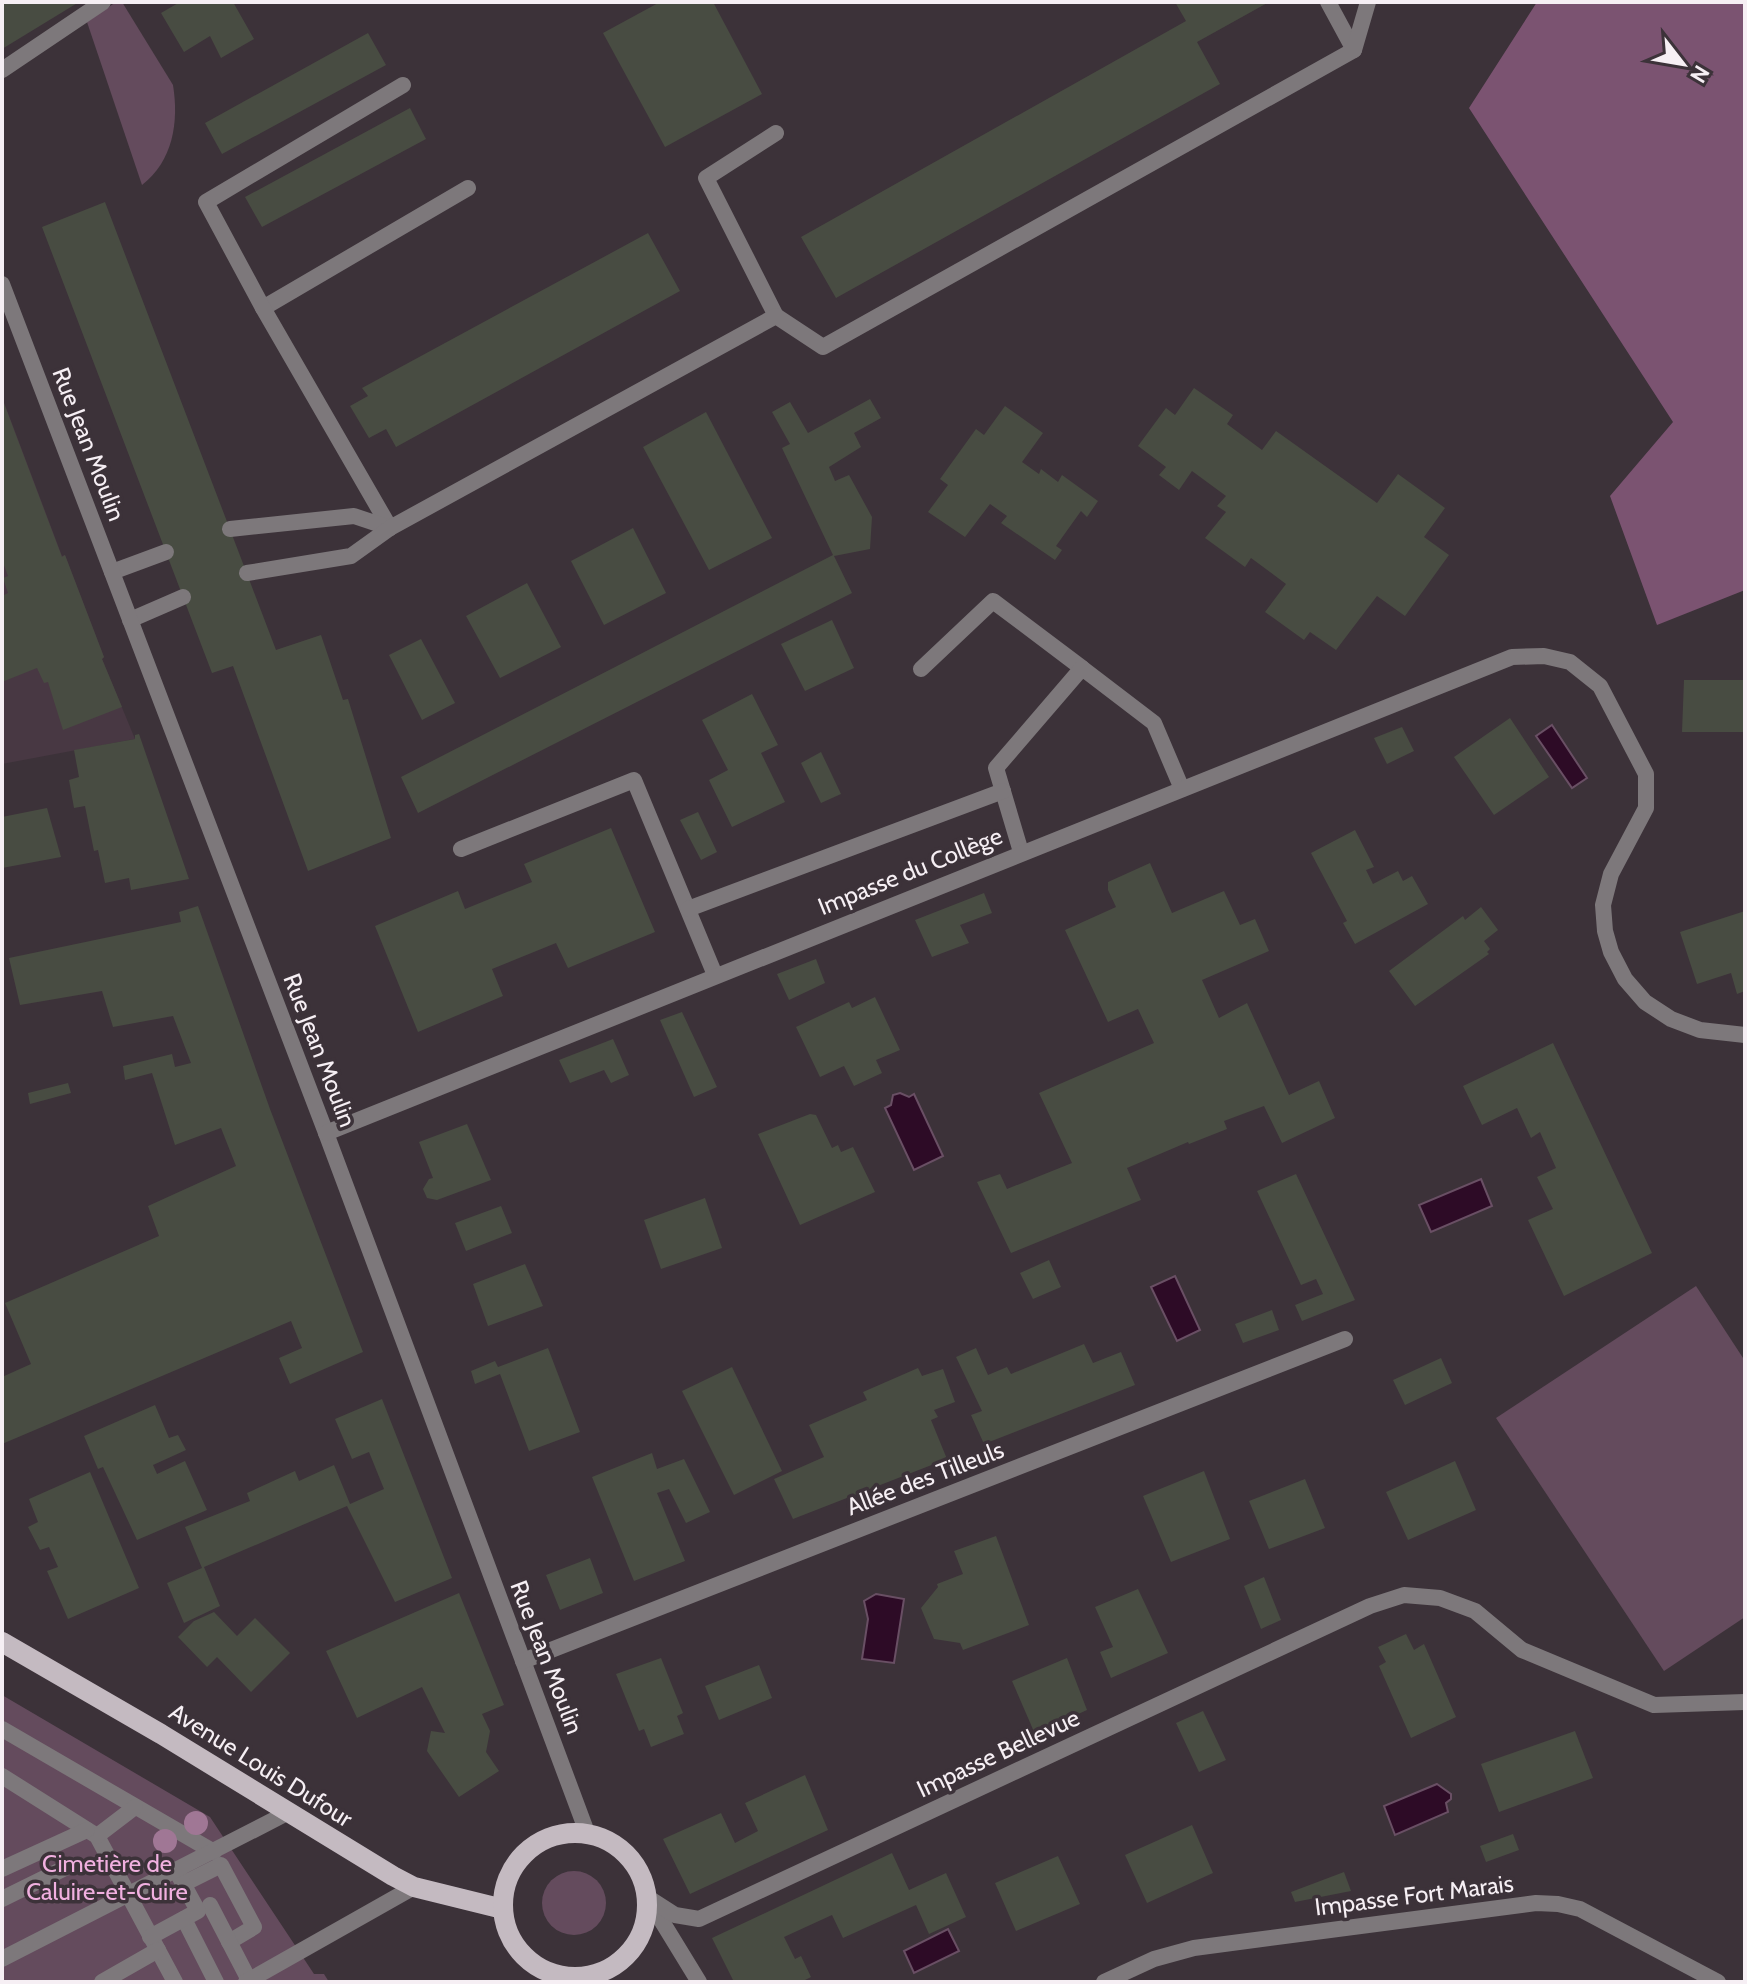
<svg xmlns="http://www.w3.org/2000/svg" width="1747" height="1984" viewBox="0 0 1747 1984" font-family="Cabin,sans-serif">
<style>
.built{fill:#483843}
.green{fill:#644b5d}
.forest{fill:#7b5371}
.water{fill:#2d0b26;stroke:#694f64;stroke-width:2}
.building{fill:#484c42}
.lines{fill:none;stroke-linecap:round;stroke-linejoin:round}
.service{stroke:#7d787b;stroke-width:16}
.minor{stroke:#7d787b;stroke-width:16}
.primary{stroke:#c4bac1;stroke-width:20}
.tree{fill:#a07795}
.labels{text-anchor:middle;dominant-baseline:central;stroke-width:7;stroke-linejoin:round;paint-order:stroke}
.street-label{font-size:24px;fill:#f6eff4;stroke:#3c3239}
.park-label{font-size:24px;fill:#f1b0e0;stroke:#3c3239}
</style>
<rect width="100%" height="100%" fill="#3c3239"/>
<!-- built -->
<path class="built" d="M 2,397 L 62,556 L 65,555 L 104,657 L 102,659 L 135,739 L 2,764 Z"/>
<!-- green -->
<g class="green">
<path d="M 116,2 L 122,2 L 173,85 C 179,122 173,161 142,185 L 87,22 Z"/>
<path d="M 1696,1286 L 1745,1361 L 1745,1617 L 1664,1671 L 1496,1418 Z"/>
<path d="M 2,1695 L 210,1817 L 314,1974 L 324,1974 L 329,1982 L 2,1982 Z"/>
<circle cx="574" cy="1903" r="32"/>
</g>
<!-- forest -->
<path class="forest" d="M 1537,2 L 1745,2 L 1745,590 L 1657,625 L 1610,496 L 1673,422 L 1469,108 Z"/>
<!-- water -->
<g class="water">
<path d="M 1552,725 L 1587,778 L 1572,788 L 1536,736 Z"/>
<path d="M 900,1093 L 909,1097 L 914,1094 L 943,1156 L 914,1170 L 885,1108 L 891,1105 L 893,1095 Z"/>
<path d="M 1481,1179 L 1492,1206 L 1431,1232 L 1419,1205 Z"/>
<path d="M 1175,1276 L 1200,1330 L 1177,1341 L 1151,1287 Z"/>
<path d="M 876,1594 L 904,1599 L 894,1663 L 862,1659 L 868,1619 L 864,1601 Z"/>
<path d="M 1437,1784 L 1451,1794 L 1451,1799 L 1446,1803 L 1448,1812 L 1395,1835 L 1384,1806 Z"/>
<path d="M 948,1929 L 959,1951 L 914,1973 L 904,1951 Z"/>
</g>
<!-- building -->
<g class="building">
<path d="M 2,2 L 79,2 L 2,49 Z"/>
<path d="M 180,2 L 233,2 L 254,39 L 221,58 L 210,36 L 184,52 L 161,13 Z"/>
<path d="M 660,2 L 713,2 L 762,94 L 665,147 L 603,33 Z"/>
<path d="M 1175,2 L 1269,2 L 1197,42 L 1220,84 L 836,298 L 801,237 L 1186,21 Z"/>
<path d="M 368,33 L 386,65 L 222,154 L 205,123 Z"/>
<path d="M 410,108 L 426,139 L 262,227 L 245,197 Z"/>
<path d="M 105,202 L 276,650 L 321,635 L 343,700 L 348,699 L 391,838 L 308,871 L 233,666 L 212,673 L 42,227 Z"/>
<path d="M 648,233 L 680,291 L 396,447 L 386,429 L 369,438 L 350,406 L 368,396 L 362,388 Z"/>
<path d="M 1194,388 L 1233,415 L 1227,424 L 1262,450 L 1276,431 L 1377,503 L 1398,474 L 1445,508 L 1424,537 L 1449,555 L 1405,616 L 1377,596 L 1336,650 L 1310,632 L 1304,640 L 1265,612 L 1286,584 L 1251,558 L 1245,567 L 1205,538 L 1226,512 L 1217,506 L 1226,496 L 1192,471 L 1179,490 L 1159,475 L 1166,467 L 1138,446 L 1166,408 L 1175,415 Z"/>
<path d="M 2,398 L 62,557 L 65,555 L 104,657 L 102,659 L 122,707 L 63,730 L 48,682 L 44,683 L 37,668 L 2,682 L 2,596 L 8,593 L 3,578 L 8,576 L 2,560 Z"/>
<path d="M 870,399 L 881,418 L 854,433 L 861,447 L 829,467 L 835,481 L 849,475 L 872,517 L 870,549 L 834,556 L 852,593 L 418,813 L 401,777 L 833,555 L 782,448 L 790,444 L 772,412 L 790,402 L 808,433 Z"/>
<path d="M 1005,406 L 1043,433 L 1022,462 L 1039,474 L 1041,469 L 1058,482 L 1062,475 L 1098,501 L 1087,517 L 1081,511 L 1056,546 L 1062,550 L 1055,560 L 1001,523 L 1007,516 L 990,504 L 965,537 L 928,512 L 948,485 L 940,479 L 976,429 L 984,435 Z"/>
<path d="M 706,412 L 772,538 L 709,570 L 643,447 Z"/>
<path d="M 633,528 L 666,593 L 604,625 L 571,561 Z"/>
<path d="M 527,583 L 561,647 L 500,678 L 466,616 Z"/>
<path d="M 832,620 L 854,668 L 805,691 L 781,644 Z"/>
<path d="M 421,639 L 455,703 L 422,720 L 389,655 Z"/>
<path d="M 1684,680 L 1745,680 L 1745,732 L 1682,732 Z"/>
<path d="M 752,694 L 778,745 L 761,753 L 785,802 L 732,827 L 709,780 L 728,770 L 702,720 Z"/>
<path d="M 1510,718 L 1549,777 L 1494,815 L 1454,757 Z"/>
<path d="M 1402,727 L 1414,751 L 1387,764 L 1374,738 Z"/>
<path d="M 139,734 L 189,879 L 131,890 L 129,878 L 105,883 L 98,850 L 94,851 L 85,806 L 74,808 L 69,780 L 79,777 L 74,750 L 135,739 L 135,735 Z"/>
<path d="M 821,752 L 841,794 L 821,803 L 801,763 Z"/>
<path d="M 47,808 L 61,857 L 2,868 L 2,817 Z"/>
<path d="M 698,812 L 717,852 L 701,860 L 680,820 Z"/>
<path d="M 611,828 L 655,932 L 568,968 L 556,943 L 492,969 L 503,996 L 418,1032 L 375,926 L 458,891 L 465,909 L 532,882 L 524,864 Z"/>
<path d="M 1355,830 L 1374,867 L 1366,870 L 1373,884 L 1398,871 L 1403,881 L 1412,876 L 1428,904 L 1355,944 L 1343,923 L 1347,921 L 1311,853 Z"/>
<path d="M 1150,863 L 1172,913 L 1224,891 L 1240,925 L 1255,919 L 1269,951 L 1202,980 L 1219,1018 L 1247,1003 L 1289,1095 L 1319,1081 L 1335,1118 L 1282,1143 L 1264,1106 L 1224,1121 L 1227,1129 L 1189,1144 L 1188,1142 L 1127,1168 L 1141,1200 L 1011,1253 L 977,1182 L 1000,1174 L 1007,1189 L 1072,1163 L 1039,1093 L 1154,1043 L 1138,1009 L 1108,1022 L 1065,930 L 1116,907 L 1108,890 L 1108,882 Z"/>
<path d="M 984,893 L 992,913 L 960,925 L 969,943 L 932,957 L 915,920 Z"/>
<path d="M 198,906 L 270,1109 L 363,1352 L 290,1384 L 279,1358 L 302,1348 L 291,1321 L 2,1444 L 2,1377 L 31,1364 L 5,1303 L 159,1236 L 148,1206 L 236,1166 L 221,1128 L 175,1145 L 152,1073 L 125,1080 L 123,1066 L 172,1054 L 175,1067 L 191,1063 L 173,1016 L 113,1027 L 102,991 L 20,1005 L 9,958 L 181,922 L 179,912 Z"/>
<path d="M 1481,907 L 1498,930 L 1484,941 L 1490,949 L 1487,952 L 1489,954 L 1415,1006 L 1389,971 L 1463,916 L 1465,920 Z"/>
<path d="M 1745,911 L 1745,991 L 1737,994 L 1731,973 L 1697,984 L 1680,932 Z"/>
<path d="M 816,959 L 825,983 L 789,1000 L 777,974 Z"/>
<path d="M 875,997 L 900,1050 L 876,1060 L 882,1073 L 854,1086 L 844,1066 L 820,1077 L 796,1027 L 849,1002 L 852,1008 Z"/>
<path d="M 682,1012 L 717,1087 L 694,1097 L 660,1020 Z"/>
<path d="M 613,1039 L 629,1075 L 611,1083 L 604,1070 L 570,1083 L 559,1060 Z"/>
<path d="M 1553,1043 L 1652,1253 L 1564,1296 L 1528,1220 L 1553,1209 L 1537,1177 L 1556,1168 L 1540,1132 L 1531,1138 L 1517,1108 L 1482,1125 L 1463,1086 Z"/>
<path d="M 68,1083 L 71,1093 L 30,1104 L 28,1093 Z"/>
<path d="M 810,1114 L 816,1115 L 832,1148 L 838,1145 L 841,1152 L 853,1147 L 875,1192 L 800,1225 L 758,1134 Z"/>
<path d="M 467,1124 L 491,1180 L 437,1200 L 427,1198 L 423,1189 L 429,1179 L 433,1178 L 419,1142 Z"/>
<path d="M 1296,1174 L 1355,1300 L 1302,1321 L 1295,1305 L 1323,1294 L 1316,1279 L 1301,1285 L 1257,1191 Z"/>
<path d="M 705,1198 L 722,1248 L 661,1269 L 644,1220 Z"/>
<path d="M 501,1206 L 512,1233 L 466,1251 L 455,1223 Z"/>
<path d="M 1049,1260 L 1061,1287 L 1033,1299 L 1020,1273 Z"/>
<path d="M 525,1264 L 543,1306 L 488,1326 L 473,1284 Z"/>
<path d="M 1272,1310 L 1279,1330 L 1243,1343 L 1235,1324 Z"/>
<path d="M 1084,1344 L 1093,1363 L 1121,1352 L 1135,1385 L 984,1444 L 971,1415 L 982,1411 L 956,1357 L 976,1348 L 988,1375 L 1007,1367 L 1011,1374 Z"/>
<path d="M 548,1348 L 580,1432 L 529,1451 L 500,1374 L 475,1384 L 471,1371 L 495,1361 L 498,1367 Z"/>
<path d="M 1441,1358 L 1452,1383 L 1405,1405 L 1393,1380 Z"/>
<path d="M 732,1367 L 782,1471 L 734,1495 L 682,1391 Z"/>
<path d="M 918,1368 L 922,1376 L 943,1369 L 955,1402 L 934,1410 L 938,1417 L 931,1420 L 947,1459 L 793,1519 L 774,1479 L 824,1457 L 809,1425 L 867,1400 L 863,1392 Z"/>
<path d="M 382,1399 L 452,1578 L 395,1602 L 347,1506 L 204,1567 L 220,1606 L 184,1623 L 167,1583 L 202,1568 L 185,1527 L 250,1501 L 247,1493 L 295,1471 L 299,1481 L 334,1465 L 350,1504 L 384,1489 L 369,1452 L 352,1459 L 335,1419 Z"/>
<path d="M 155,1405 L 169,1438 L 178,1435 L 186,1450 L 153,1465 L 157,1474 L 185,1461 L 207,1510 L 137,1540 L 103,1467 L 98,1469 L 84,1436 Z"/>
<path d="M 652,1453 L 657,1469 L 684,1459 L 710,1512 L 686,1523 L 669,1489 L 657,1493 L 685,1561 L 634,1581 L 592,1477 Z"/>
<path d="M 1455,1461 L 1476,1510 L 1408,1540 L 1386,1492 Z"/>
<path d="M 1204,1471 L 1230,1539 L 1171,1562 L 1143,1496 Z"/>
<path d="M 90,1472 L 139,1588 L 68,1619 L 47,1571 L 58,1567 L 49,1547 L 40,1550 L 28,1527 L 38,1522 L 29,1499 Z"/>
<path d="M 1305,1479 L 1325,1528 L 1269,1549 L 1249,1501 Z"/>
<path d="M 996,1536 L 1029,1625 L 963,1650 L 960,1643 L 934,1639 L 921,1608 L 938,1587 L 937,1584 L 963,1574 L 954,1551 Z"/>
<path d="M 590,1558 L 603,1593 L 560,1610 L 546,1575 Z"/>
<path d="M 1264,1577 L 1281,1620 L 1261,1629 L 1244,1586 Z"/>
<path d="M 1138,1589 L 1168,1653 L 1111,1678 L 1100,1652 L 1113,1647 L 1095,1607 Z"/>
<path d="M 459,1593 L 504,1705 L 482,1714 L 490,1731 L 486,1752 L 499,1771 L 459,1797 L 427,1751 L 431,1731 L 445,1733 L 422,1687 L 357,1718 L 326,1651 Z"/>
<path d="M 214,1612 L 237,1636 L 255,1618 L 290,1653 L 251,1692 L 217,1657 L 207,1667 L 178,1637 L 194,1621 Z"/>
<path d="M 1406,1634 L 1414,1650 L 1424,1644 L 1456,1717 L 1411,1738 L 1379,1666 L 1386,1662 L 1378,1647 Z"/>
<path d="M 661,1658 L 683,1713 L 677,1716 L 684,1734 L 651,1747 L 644,1729 L 639,1731 L 616,1674 Z"/>
<path d="M 1067,1658 L 1087,1710 L 1035,1734 L 1012,1681 Z"/>
<path d="M 759,1665 L 772,1698 L 719,1720 L 705,1686 Z"/>
<path d="M 1203,1711 L 1226,1760 L 1199,1772 L 1176,1723 Z"/>
<path d="M 1575,1731 L 1593,1778 L 1499,1812 L 1481,1764 Z"/>
<path d="M 805,1775 L 828,1830 L 690,1894 L 663,1839 L 721,1813 L 735,1843 L 758,1831 L 745,1803 Z"/>
<path d="M 1192,1825 L 1213,1873 L 1147,1903 L 1125,1855 Z"/>
<path d="M 1513,1834 L 1519,1850 L 1486,1862 L 1480,1846 Z"/>
<path d="M 892,1853 L 909,1890 L 946,1873 L 966,1917 L 929,1934 L 916,1905 L 843,1938 L 832,1915 L 784,1937 L 795,1959 L 801,1956 L 811,1977 L 805,1980 L 806,1982 L 734,1982 L 712,1938 Z"/>
<path d="M 1058,1856 L 1080,1904 L 1016,1931 L 995,1883 Z"/>
<path d="M 1344,1872 L 1351,1891 L 1295,1902 L 1291,1892 Z"/>
</g>
<g class="lines">
<!-- service -->
<g class="service">
<path d="M 1328,2 L 1354,50"/>
<path d="M 776,133 L 706,178 L 776,316"/>
<path d="M 263,308 L 468,188"/>
<path d="M 390,528 L 263,308 L 206,202 L 403,85"/>
<path d="M 230,529 L 354,516 L 390,528"/>
<path d="M 112,572 L 166,552"/>
<path d="M 247,573 L 351,556 L 390,528 L 776,316 L 823,347 L 1354,50 L 1368,2"/>
<path d="M 130,620 L 183,597"/>
<path d="M 921,669 L 993,601 L 1082,668"/>
<path d="M 461,849 L 634,780 L 715,975"/>
<path d="M 1021,852 L 996,768 L 1082,668 L 1154,723 L 1182,789"/>
<path d="M 688,909 L 1003,791"/>
<path d="M 2,1729 L 214,1852"/>
<path d="M 2,1776 L 97,1836 L 175,1982"/>
<path d="M 97,1836 L 135,1807"/>
<path d="M 2,1869 L 87,1830"/>
<path d="M 183,1884 L 221,1865 L 254,1927 L 229,1942"/>
<path d="M 647,1897 L 699,1982"/>
<path d="M 2,1899 L 69,1866"/>
<path d="M 210,1905 L 249,1980"/>
<path d="M 184,1919 L 216,1982"/>
<path d="M 150,1937 L 198,1911 L 179,1876"/>
<path d="M 2,1959 L 287,1813"/>
<path d="M 102,1982 L 158,1950"/>
<path d="M 246,1982 L 414,1887"/>
</g>
<!-- minor -->
<g class="minor">
<path d="M 2,70 L 103,2"/>
<path d="M 2,284 L 326,1133 L 588,1835"/>
<path d="M 326,1133 L 1512,657 L 1544,656 L 1570,662 L 1600,686 L 1646,774 L 1646,808 L 1611,874 L 1603,905 L 1605,931 L 1611,952 L 1625,979 L 1645,1002 L 1671,1019 L 1700,1030 L 1745,1035"/>
<path d="M 523,1661 L 1345,1339"/>
<path d="M 647,1897 L 675,1915 L 699,1919 L 1370,1606 L 1404,1595 L 1440,1598 L 1475,1611 L 1522,1650 L 1654,1705 L 1745,1702"/>
<path d="M 1104,1982 L 1154,1959 L 1194,1948 L 1536,1903 L 1558,1904 L 1580,1909 L 1718,1982"/>
</g>
<!-- primary -->
<g class="primary">
<path d="M 2,1642 L 161,1734 L 393,1876 L 414,1887 L 503,1909"/>
<circle cx="575" cy="1905" r="72"/>
</g>
</g>
<!-- trees -->
<g class="tree">
<circle cx="196" cy="1823" r="12"/>
<circle cx="165" cy="1841" r="12"/>
</g>
<g class="labels">
<!-- street labels -->
<g class="street-label">
<text transform="translate(89 444) rotate(69)">Rue Jean Moulin</text>
<text transform="translate(910 871) rotate(-22)">Impasse du Collège</text>
<text transform="translate(320 1050) rotate(69)">Rue Jean Moulin</text>
<text transform="translate(925 1478) rotate(-21)">Allée des Tilleuls</text>
<text transform="translate(547 1657) rotate(69)">Rue Jean Moulin</text>
<text transform="translate(998 1753) rotate(-25)">Impasse Bellevue</text>
<text transform="translate(261 1765) rotate(32)">Avenue Louis Dufour</text>
<text transform="translate(1414 1895) rotate(-7)">Impasse Fort Marais</text>
</g>
<!-- park labels -->
<g class="park-label">
<text x="107" y="1863">Cimetière de<tspan x="107" dy="28">Caluire-et-Cuire</tspan></text>
</g>
</g>
<!-- border -->
<rect width="1747" height="1984" fill="none" stroke="#f6eff4" stroke-width="8"/>
<!-- north arrow -->
<g transform="translate(1683 64) rotate(121)" stroke="#3c3239" stroke-width="6" paint-order="stroke">
<path d="M0-6L14 30L0 20L-14 30Z" fill="#f6eff4"/>
<text y="-12" font-size="22" font-weight="bold" text-anchor="middle" fill="#f6eff4">N</text>
</g>
</svg>
